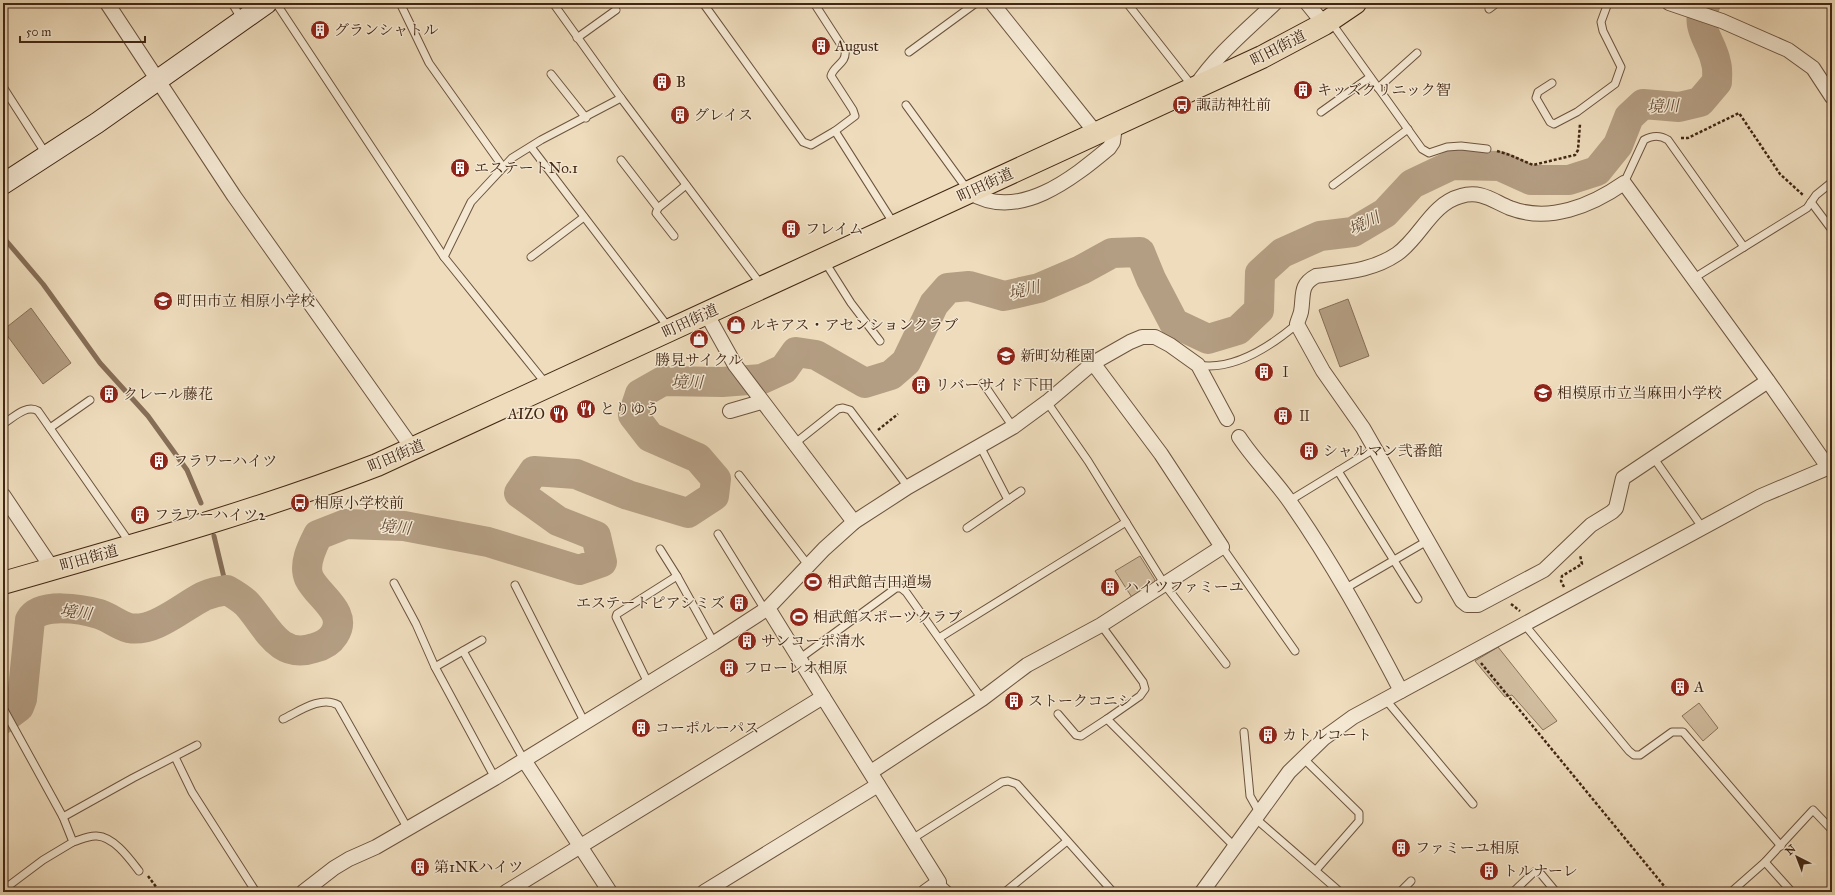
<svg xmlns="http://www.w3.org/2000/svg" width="1835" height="895" viewBox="0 0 1835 895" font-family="'IM FELL Great Primer','Noto Serif JP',serif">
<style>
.green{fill:#d1bd9f;stroke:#8a725a}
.water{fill:#b49e83;stroke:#866e57}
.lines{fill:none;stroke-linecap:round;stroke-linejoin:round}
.stream{stroke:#866e57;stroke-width:5}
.river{stroke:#b49e83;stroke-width:30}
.lane-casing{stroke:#6d543e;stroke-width:9}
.street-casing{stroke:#6d543e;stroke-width:16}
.secondary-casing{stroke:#422714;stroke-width:22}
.primary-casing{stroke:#422714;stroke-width:24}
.path{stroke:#422714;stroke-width:2.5;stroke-dasharray:3 2;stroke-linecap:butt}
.lane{stroke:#f4e8d3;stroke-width:7}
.street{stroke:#f4e8d3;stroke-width:14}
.secondary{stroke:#f4e8d3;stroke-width:20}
.primary{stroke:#eedcbc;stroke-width:22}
.labels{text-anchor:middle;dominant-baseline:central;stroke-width:3;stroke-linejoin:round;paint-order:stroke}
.poi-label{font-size:15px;fill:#422714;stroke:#f4e8d3;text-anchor:start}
.street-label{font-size:15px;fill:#422714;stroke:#f4e8d3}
.water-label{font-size:16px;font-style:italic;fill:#644b35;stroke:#f4e8d3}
</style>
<rect width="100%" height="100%" fill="#eedcbc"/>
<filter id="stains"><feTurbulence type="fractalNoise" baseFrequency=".005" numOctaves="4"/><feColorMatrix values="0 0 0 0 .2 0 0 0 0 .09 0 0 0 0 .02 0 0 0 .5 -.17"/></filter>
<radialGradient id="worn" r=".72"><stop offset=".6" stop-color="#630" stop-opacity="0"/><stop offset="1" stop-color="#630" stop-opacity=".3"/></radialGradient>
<!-- green -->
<g class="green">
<path d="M 1140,556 L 1155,580 L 1153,587 L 1133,599 L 1115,571 Z"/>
<path d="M 1498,647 L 1557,721 L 1543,730 L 1512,695 L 1505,697 L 1475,661 Z"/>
<path d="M 1699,703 L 1718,728 L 1703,741 L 1682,716 Z"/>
</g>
<!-- water -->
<g class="water">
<path d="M 1348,299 L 1369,356 L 1340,367 L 1319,310 Z"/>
<path d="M 31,308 L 71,363 L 43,384 L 3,330 Z"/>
</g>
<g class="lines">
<!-- stream -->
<g class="stream">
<path d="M 3,237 L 43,284 L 100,363 L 148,416 L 187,470 L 201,503"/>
<path d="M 214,536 L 227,590"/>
</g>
<!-- river -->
<path class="river" d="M 3,719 L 19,707 L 22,699 L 30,620 C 40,602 82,609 99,614 C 109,617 118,625 129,628 C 154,633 182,607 204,596 C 211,593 219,591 227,590 C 234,594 241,598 247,604 C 267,626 278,660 314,648 C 322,646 329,643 334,635 C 349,612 318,597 309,578 C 303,564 312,547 318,535 L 346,524 L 404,526 L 488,542 L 579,570 L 602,562 L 596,536 L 558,521 L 519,493 L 534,471 L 576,474 L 628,495 L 688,513 L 714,496 L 716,479 L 698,458 L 650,437 L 633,415 L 640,394 L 663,381 L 722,382 L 762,379 L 784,369 L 796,352 L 816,355 L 865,383 L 891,375 L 906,362 L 934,304 L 948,288 L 969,286 L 1004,296 L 1039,288 L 1081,270 L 1112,253 L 1140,252 L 1151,279 L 1174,323 L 1208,339 L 1238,330 L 1259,310 L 1260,273 L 1282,253 L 1320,236 L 1353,232 L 1385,213 L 1412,184 L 1452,165 L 1500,166 L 1531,180 L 1569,180 L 1597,171 L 1618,145 L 1629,117 L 1643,104 L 1679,107 L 1700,102 L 1717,82 C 1717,76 1718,69 1716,63 C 1712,41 1693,27 1706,3"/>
<!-- lane casing -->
<g class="lane-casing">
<g id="lane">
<path d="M 232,3 L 242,20"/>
<path d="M 276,3 L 444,257 L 547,385"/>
<path d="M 400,3 L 429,63 L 503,167"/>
<path d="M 553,3 L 621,98 L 762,286"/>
<path d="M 703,3 L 803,142 L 811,145 L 835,131 L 855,116 L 853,110 L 831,76 C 833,66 847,63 845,51 L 814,3"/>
<path d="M 1127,3 L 1193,87"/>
<path d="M 1489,9 L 1497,3"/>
<path d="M 1331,22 L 1422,149 L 1429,153 L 1447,147 L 1461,146 L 1487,149"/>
<path d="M 577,38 L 616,10"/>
<path d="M 909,52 L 976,3"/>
<path d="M 551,74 L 586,118"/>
<path d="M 1552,83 L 1538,92 L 1536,98 L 1550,122 L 1554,124 L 1577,112 L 1615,84 L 1621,67 L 1603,31 L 1601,22 L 1608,3"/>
<path d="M 3,87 L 46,154"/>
<path d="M 1378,88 L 1417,53"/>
<path d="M 906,105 L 967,189"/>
<path d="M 1321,112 L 1370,77"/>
<path d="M 835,131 L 894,224"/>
<path d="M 531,147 L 669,328"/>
<path d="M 621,160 L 658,208 L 656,213 L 674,236"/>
<path d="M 1624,183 L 1644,140 C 1653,135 1660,135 1668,140 L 1744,247"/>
<path d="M 1333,185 L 1408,129"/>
<path d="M 1811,202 L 1832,230"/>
<path d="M 658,208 L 686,185"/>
<path d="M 444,257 L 471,202 L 512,158 L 541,140 L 621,98"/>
<path d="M 531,257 L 584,217"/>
<path d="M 825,262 L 851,303 L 880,341"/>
<path d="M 1694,278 L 1807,208 L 1816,195 L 1832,182"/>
<path d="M 1198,365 C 1233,371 1271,346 1297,324"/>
<path d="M 983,383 L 1013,427"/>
<path d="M 1047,402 L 1088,461 L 1165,585 L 1226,664"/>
<path d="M 3,424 C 13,418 26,404 38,411 L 130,543"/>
<path d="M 50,428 L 90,400"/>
<path d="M 794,444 L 838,409 L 843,408 L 850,410 L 908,487"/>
<path d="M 980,446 L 1008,500"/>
<path d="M 1653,457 L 1702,527"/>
<path d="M 1338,471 L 1418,599"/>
<path d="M 739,475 L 808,565"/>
<path d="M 1289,501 L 1374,449"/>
<path d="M 967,528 L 1021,491"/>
<path d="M 718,534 L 765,610"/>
<path d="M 1222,547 L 1295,651"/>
<path d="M 660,549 L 677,576 L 714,643"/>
<path d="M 394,583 L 416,624 L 435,667 L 495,778"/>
<path d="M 515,585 L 585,723"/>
<path d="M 1346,588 L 1427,541"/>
<path d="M 1524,624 L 1629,751 L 1634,755 L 1640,755 L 1672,732 L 1683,732 L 1781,846"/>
<path d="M 1101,625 L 1143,682 L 1145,689 L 1140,696 L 1107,719 L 1234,846"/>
<path d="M 939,638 L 1126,522"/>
<path d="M 463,651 L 524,760"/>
<path d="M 799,659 L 896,588 L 901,588 L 906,592 L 982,699"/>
<path d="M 435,667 L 482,640"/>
<path d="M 648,683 L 616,617 L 617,614 L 677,576"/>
<path d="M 1386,700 L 1473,804"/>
<path d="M 3,708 L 63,817 L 73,842 L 43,860 L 3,890"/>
<path d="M 1058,714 L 1076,735 L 1081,736 L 1107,719"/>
<path d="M 283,719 C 298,712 321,695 338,705 L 408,829"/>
<path d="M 1244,732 L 1250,796 L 1259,812"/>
<path d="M 175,757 L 192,792 L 256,892"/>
<path d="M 1302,757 L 1359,813 L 1359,821 L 1316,870"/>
<path d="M 63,817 L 133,778 L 197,745"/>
<path d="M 1255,818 L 1340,892"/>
<path d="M 912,839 L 1002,782 L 1008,781 L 1017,784 L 1113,892"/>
<path d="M 73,842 C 80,840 89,835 97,836 C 114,837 129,858 139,871"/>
<path d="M 1765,862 L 1792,892"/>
<path d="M 939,882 L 950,892"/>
<path d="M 1005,892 L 1067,841"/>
<path d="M 1400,892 L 1411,881"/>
<path d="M 1513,892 L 1534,872 L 1541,874 L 1556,892"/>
<path d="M 1731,892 L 1765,862 L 1813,810 L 1832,830"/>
</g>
</g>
<!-- street casing -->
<g class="street-casing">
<g id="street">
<path d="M 107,3 L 234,196 L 413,449"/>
<path d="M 992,3 L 1096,133"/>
<path d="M 1307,3 L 1324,24"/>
<path d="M 1669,3 L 1722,21 L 1788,50 L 1813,68 L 1832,97"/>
<path d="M 1195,87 C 1217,54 1247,30 1275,3"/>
<path d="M 969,192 C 1018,223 1073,178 1109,148 L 1113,142 L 1115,125"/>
<path d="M 706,313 L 735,365 L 854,522"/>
<path d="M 1768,381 L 1623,478 L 1616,508 L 1612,512 L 1591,525 L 1544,570 L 1478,605 L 1467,605 L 1462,601 L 1363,428 L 1323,371 L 1297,324 C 1298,320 1300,316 1301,312 C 1304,296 1299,285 1316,276 C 1345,272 1372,271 1397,254 C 1421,237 1431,204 1461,196 C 1481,190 1493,201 1510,208 C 1549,223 1591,206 1624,183 L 1768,381 L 1828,467"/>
<path d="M 730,411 L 761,402"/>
<path d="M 1239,437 C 1254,460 1274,479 1290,502 C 1332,562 1367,626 1401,691"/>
<path d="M 3,495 L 52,568"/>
<path d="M 823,697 L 939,882 L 925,892"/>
<path d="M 524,760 L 610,892"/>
<path d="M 871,772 L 982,699 L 1027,665 L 1101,625 L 1222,547 L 1161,454 L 1093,363"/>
<path d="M 303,892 L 334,868 L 349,859 L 376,847 L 495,778 L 714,643 L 768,608"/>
<path d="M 506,892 L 823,697 L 768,608 L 824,549 L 854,522 L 908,487 L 1013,427 L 1047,402 L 1093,363 L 1130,342 L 1142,337 L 1155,337 L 1170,345 L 1198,365 L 1227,419"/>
<path d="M 704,892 L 878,785"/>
<path d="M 1202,892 L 1289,772 L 1324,738 L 1353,717 L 1761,496 L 1832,466"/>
</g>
</g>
<!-- secondary casing -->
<g class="secondary-casing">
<path id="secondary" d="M 3,184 L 97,123 L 267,3"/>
</g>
<!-- primary casing -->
<g class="primary-casing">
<path id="primary" d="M 3,583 C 128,547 255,512 377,465 L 1262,57 L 1324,24 L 1355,3"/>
</g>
<!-- path -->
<g class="path">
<path d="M 1681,138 L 1688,138 L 1739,113 L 1780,174 L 1803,195"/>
<path d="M 1497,151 L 1510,155 L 1533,165 L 1575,155 L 1578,150 L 1580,124"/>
<path d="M 878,430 L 898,414"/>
<path d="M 1564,587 L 1561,581 L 1562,576 L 1582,564 L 1580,555"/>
<path d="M 1511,604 L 1520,611"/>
<path d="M 1481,663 L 1669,892"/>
<path d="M 148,876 L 160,892"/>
</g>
<!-- lane -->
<use href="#lane" class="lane"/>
<!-- street -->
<use href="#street" class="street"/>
<!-- secondary -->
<use href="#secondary" class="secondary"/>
<!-- primary -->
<use href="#primary" class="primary"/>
</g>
<!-- icons -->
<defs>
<g id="building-disc" transform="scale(1)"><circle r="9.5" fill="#8f2418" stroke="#f4e8d3"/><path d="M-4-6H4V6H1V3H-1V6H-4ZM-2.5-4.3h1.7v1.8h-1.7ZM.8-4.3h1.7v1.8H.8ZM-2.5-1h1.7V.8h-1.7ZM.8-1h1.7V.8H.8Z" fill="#fff"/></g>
<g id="bus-disc" transform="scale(1)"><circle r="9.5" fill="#8f2418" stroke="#f4e8d3"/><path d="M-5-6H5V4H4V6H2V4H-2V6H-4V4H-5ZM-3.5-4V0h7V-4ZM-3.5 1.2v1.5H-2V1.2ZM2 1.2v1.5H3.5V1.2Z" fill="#fff"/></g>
<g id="school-disc" transform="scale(1)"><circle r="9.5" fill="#8f2418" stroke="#f4e8d3"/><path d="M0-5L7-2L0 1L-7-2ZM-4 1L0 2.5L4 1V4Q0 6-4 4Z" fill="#fff"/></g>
<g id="shop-disc" transform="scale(1)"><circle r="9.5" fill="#8f2418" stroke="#f4e8d3"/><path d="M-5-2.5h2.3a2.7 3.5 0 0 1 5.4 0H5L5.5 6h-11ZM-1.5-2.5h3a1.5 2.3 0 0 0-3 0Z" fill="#fff"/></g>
<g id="restaurant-disc" transform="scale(1)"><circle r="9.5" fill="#8f2418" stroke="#f4e8d3"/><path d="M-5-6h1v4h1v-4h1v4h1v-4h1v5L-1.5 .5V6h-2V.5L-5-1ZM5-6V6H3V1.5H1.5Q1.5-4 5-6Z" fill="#fff"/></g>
<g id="stadium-disc" transform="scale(1)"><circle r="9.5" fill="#8f2418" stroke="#f4e8d3"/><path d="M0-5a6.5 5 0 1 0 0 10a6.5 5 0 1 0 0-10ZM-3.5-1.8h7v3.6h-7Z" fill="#fff"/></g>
</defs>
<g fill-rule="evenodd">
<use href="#building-disc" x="320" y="30"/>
<use href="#building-disc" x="821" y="46"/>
<use href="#building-disc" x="662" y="82"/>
<use href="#building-disc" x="1303" y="90"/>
<use href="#bus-disc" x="1182" y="105"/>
<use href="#building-disc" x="680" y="115"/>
<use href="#building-disc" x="460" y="168"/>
<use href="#building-disc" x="791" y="229"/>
<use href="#school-disc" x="163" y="301"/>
<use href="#shop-disc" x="736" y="325"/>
<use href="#shop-disc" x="699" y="339"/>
<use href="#school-disc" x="1006" y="356"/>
<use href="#building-disc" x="1264" y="372"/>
<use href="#building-disc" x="921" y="385"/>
<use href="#school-disc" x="1543" y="393"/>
<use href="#building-disc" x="109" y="394"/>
<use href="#restaurant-disc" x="586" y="409"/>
<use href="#restaurant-disc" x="559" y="414"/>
<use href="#building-disc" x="1283" y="416"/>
<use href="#building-disc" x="1309" y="451"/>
<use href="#building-disc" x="159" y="461"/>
<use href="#bus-disc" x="300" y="503"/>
<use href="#building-disc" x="140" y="515"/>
<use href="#stadium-disc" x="813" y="582"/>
<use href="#building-disc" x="1110" y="587"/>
<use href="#building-disc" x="739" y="603"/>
<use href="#stadium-disc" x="799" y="617"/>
<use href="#building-disc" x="747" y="641"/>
<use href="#building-disc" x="729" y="668"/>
<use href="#building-disc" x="1680" y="687"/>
<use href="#building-disc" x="1014" y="701"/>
<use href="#building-disc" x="641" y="728"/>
<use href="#building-disc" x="1268" y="735"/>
<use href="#building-disc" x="1401" y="848"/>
<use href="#building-disc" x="420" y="867"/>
<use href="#building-disc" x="1489" y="871"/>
</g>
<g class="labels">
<!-- poi labels -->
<g class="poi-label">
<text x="334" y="30">グランシャトル</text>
<text x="835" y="46">August</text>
<text x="676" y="82">B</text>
<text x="1317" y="90">キッズクリニック智</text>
<text x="1196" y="105">諏訪神社前</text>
<text x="694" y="115">グレイス</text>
<text x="474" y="168">エステートNo.1</text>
<text x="805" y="229">フレイム</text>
<text x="177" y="301">町田市立 相原小学校</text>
<text x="750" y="325">ルキアス・アセンションクラブ</text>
<text x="1020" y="356">新町幼稚園</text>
<text x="699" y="360" text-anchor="middle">勝見サイクル</text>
<text x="1278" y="372">Ⅰ</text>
<text x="935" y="385">リバーサイド下田</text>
<text x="1557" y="393">相模原市立当麻田小学校</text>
<text x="123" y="394">クレール藤花</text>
<text x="600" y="409">とりゆう</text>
<text x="545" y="414" text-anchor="end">AIZO</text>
<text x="1297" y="416">Ⅱ</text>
<text x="1323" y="451">シャルマン弐番館</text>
<text x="173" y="461">フラワーハイツ</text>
<text x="314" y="503">相原小学校前</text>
<text x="154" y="515">フラワーハイツ2</text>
<text x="827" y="582">相武館吉田道場</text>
<text x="1124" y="587">ハイツファミーユ</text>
<text x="725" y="603" text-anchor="end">エステートピアシミズ</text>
<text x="813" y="617">相武館スポーツクラブ</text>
<text x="761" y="641">サンコーポ清水</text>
<text x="743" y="668">フローレオ相原</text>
<text x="1694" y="687">A</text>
<text x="1028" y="701">ストークコニシ</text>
<text x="655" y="728">コーポルーパス</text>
<text x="1282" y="735">カトルコート</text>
<text x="1415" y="848">ファミーユ相原</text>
<text x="434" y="867">第1NKハイツ</text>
<text x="1503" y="871">トルナーレ</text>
</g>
<!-- street labels -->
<g class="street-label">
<text transform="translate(1278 48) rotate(-27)">町田街道</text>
<text transform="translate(985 185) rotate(-25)">町田街道</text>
<text transform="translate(690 321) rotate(-25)">町田街道</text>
<text transform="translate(396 456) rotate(-23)">町田街道</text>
<text transform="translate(89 558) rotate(-16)">町田街道</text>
</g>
<!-- water labels -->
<g class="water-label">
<text transform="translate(1663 106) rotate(-2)">境川</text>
<text transform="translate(1364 223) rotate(-26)">境川</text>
<text transform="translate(1024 290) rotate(-13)">境川</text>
<text transform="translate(687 382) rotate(1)">境川</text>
<text transform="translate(395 527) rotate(5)">境川</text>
<text transform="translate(76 612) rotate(7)">境川</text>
</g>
</g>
<!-- margin -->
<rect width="1835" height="895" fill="none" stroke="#eedcbc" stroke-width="16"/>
<rect x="4" y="4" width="1827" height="887" fill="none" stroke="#422714" stroke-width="2"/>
<rect x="8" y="8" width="1819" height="879" fill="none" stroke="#422714"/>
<!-- north arrow -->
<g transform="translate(1797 857) rotate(318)" stroke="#f4e8d3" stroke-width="3" paint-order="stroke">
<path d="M0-3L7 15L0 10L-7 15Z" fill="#422714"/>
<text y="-6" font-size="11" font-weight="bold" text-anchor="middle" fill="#422714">N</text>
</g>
<!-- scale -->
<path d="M20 36v6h125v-6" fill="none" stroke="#422714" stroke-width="2"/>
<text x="26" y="36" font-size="12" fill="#422714" stroke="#f4e8d3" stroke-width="3" paint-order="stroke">50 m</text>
<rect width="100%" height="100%" filter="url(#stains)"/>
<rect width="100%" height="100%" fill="url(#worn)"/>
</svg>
